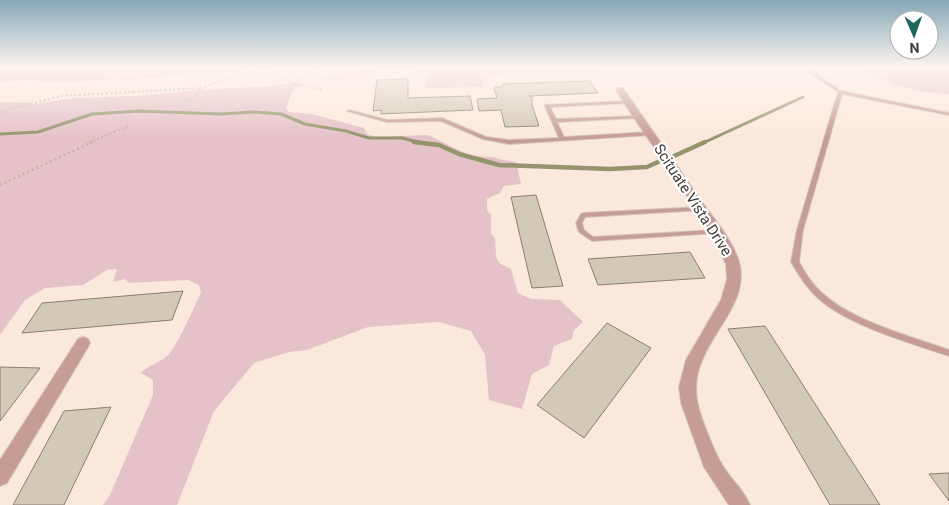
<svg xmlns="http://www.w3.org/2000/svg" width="949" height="505" viewBox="0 0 949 505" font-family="Roboto,sans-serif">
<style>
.green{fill:#e5c1c8}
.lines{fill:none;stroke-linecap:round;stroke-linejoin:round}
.stream-far1{stroke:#94946f;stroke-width:3}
.stream{stroke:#94946f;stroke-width:4.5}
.building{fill:#d2c9b7;stroke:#887f6f}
.lane-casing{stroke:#d6c5bb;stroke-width:2}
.street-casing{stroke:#d6c5bb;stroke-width:2}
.path-far1{stroke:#c3b4aa;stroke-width:2;stroke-dasharray:2 2.5;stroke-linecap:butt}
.path{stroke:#c3b4aa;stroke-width:2.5;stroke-dasharray:2 3;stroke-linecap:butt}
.lane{fill:#c69d95;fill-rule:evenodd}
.street{fill:#c69d95;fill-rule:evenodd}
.labels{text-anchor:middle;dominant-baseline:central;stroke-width:4.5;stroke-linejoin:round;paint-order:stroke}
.street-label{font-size:15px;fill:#423a36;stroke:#fff}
</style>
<rect width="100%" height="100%" fill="#fbe8dc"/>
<!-- green -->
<g class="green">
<path d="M 0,67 L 264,67 L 218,74 L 205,72 L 133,80 L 117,79 L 56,83 L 27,80 L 0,82 Z"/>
<path d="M 393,67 L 596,69 L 598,73 L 590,72 L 502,75 L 490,77 L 483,82 L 483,87 L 426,88 L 425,74 C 418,68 384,69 374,72 C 370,73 367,75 365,79 L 317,80 L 337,73 Z"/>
<path d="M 853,67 L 949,67 L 949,94 C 917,93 882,82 853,67 Z"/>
<path d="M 300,82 L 292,92 L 286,108 L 289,112 L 312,114 L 364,128 L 367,134 L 376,137 L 428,135 L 471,156 L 493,157 L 503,160 L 516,162 L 521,184 L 504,186 L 500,193 L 487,199 L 487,210 L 491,215 L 491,233 L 495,238 L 496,256 L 499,263 L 511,269 L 518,293 L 531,299 L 560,300 L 583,322 L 574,330 L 572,339 L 554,346 L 549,365 L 532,374 L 522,409 L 489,400 L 485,355 L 471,331 L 439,322 L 368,327 L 307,350 L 289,352 L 254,363 L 214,411 L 177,505 L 103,505 L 110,495 L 153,395 L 153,380 L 141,373 C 149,364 162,363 170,353 C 180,340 193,309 201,293 L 199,285 L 188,280 L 128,283 L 126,279 L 113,282 L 117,269 L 107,270 L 83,285 L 45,288 L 25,300 L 0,335 L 0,102 L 32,103 L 32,105 L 72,98 L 135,96 L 197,90 L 272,86 Z"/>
</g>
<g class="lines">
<!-- stream-far1 -->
<g class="stream-far1">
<path d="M 0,134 L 38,132 L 92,114 L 139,111 L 221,114 L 253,112 L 281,114 L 305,124 L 346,131 L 369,138 L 402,138 L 422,143"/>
<path d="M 703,143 L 803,97"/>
</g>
<!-- stream -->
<g class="stream">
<path d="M 414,142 L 439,145 L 459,154 L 499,165 L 610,169 L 647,167 L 658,162"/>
<path d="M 674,156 L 705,142"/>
</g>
</g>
<!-- building -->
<g class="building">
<path d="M 408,79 L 408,98 L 470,96 L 473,110 L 381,114 L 381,110 L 373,111 L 377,80 Z"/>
<path d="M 590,81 L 598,93 L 529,96 L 532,97 L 532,105 L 539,126 L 505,127 L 501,110 L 479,111 L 477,99 L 497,98 L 494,87 L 503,87 L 502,84 Z"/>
<path d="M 536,195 L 563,286 L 532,288 L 511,197 Z"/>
<path d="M 690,252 L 705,278 L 598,285 L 588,259 Z"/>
<path d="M 183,291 L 172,320 L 22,333 L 42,303 Z"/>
<path d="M 607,323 L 651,348 L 584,438 L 537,405 Z"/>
<path d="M 765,326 L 880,505 L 830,505 L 728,329 Z"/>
<path d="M 0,367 L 40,368 L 0,421 Z"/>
<path d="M 111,407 L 64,505 L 13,505 L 64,411 Z"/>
<path d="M 949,473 L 949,501 L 929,474 Z"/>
</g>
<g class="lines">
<!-- lane casing -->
<g class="lane-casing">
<g id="lane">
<path d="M 801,67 L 806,67 L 841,91 L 949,113 L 949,115 L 842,94 L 803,230 L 799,262 C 805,273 812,284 822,293 C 852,321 910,336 949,350 L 949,356 C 910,343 850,326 819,299 C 807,289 799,275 791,262 L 797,230 L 838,92 Z"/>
<path d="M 627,101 L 629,101 L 629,103 L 550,107 L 556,119 L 638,116 L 640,117 L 638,118 L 557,122 L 564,137 L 649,132 L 652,134 L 651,135 L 509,144 L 483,139 L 441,121 L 387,122 L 347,111 L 349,110 L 387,120 L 442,118 L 486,137 L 509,140 L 559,138 L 545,106 L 545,105 Z"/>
<path d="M 701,207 L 704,209 L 703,210 L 585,217 L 582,223 L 584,230 L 593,237 L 716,230 L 718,231 L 719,232 L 718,233 L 592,241 L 579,232 L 576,223 L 581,214 L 583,213 Z"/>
</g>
</g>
<!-- street casing -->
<g class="street-casing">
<g id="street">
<path d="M 617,88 L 623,88 C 648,125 674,161 699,198 C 713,218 735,242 740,266 C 749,314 688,345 697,400 C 699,414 713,448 720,461 C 728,477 743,488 750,505 L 729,505 L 704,467 L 681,403 L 679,387 L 686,360 L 721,300 L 727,279 L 726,264 L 706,224 L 624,103 L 616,90 Z"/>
<path d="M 83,337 L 88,339 L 90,343 L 88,347 L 7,483 L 0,486 L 0,460 L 78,339 Z"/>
</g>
</g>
<!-- path-far1 -->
<g class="path-far1">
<path d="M 267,67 L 292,83 L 323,90"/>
<path d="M 293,83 L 314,67"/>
<path d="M 186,101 L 197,95 L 200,88"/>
<path d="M 0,112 L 61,96 L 200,88 L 267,67"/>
<path d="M 89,143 L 128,126"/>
</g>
<!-- path -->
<path class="path" d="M 0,185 L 92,142"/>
<!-- lane -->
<use href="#lane" class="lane"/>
<!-- street -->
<use href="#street" class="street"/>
</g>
<!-- sky -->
<linearGradient id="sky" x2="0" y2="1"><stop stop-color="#86a7b8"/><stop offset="0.49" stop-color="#fdf5ef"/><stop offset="1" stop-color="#fdf5ef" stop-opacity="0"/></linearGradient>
<rect width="949" height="138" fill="url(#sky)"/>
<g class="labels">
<!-- street labels -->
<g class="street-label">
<text transform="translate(693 200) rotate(57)">Scituate Vista Drive</text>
</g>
</g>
<!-- north arrow -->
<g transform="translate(914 35) rotate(178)"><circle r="24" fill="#ffffff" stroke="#b3b0af"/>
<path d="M0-4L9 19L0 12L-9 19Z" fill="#1d675f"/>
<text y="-8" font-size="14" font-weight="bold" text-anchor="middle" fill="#423a36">N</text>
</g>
</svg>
